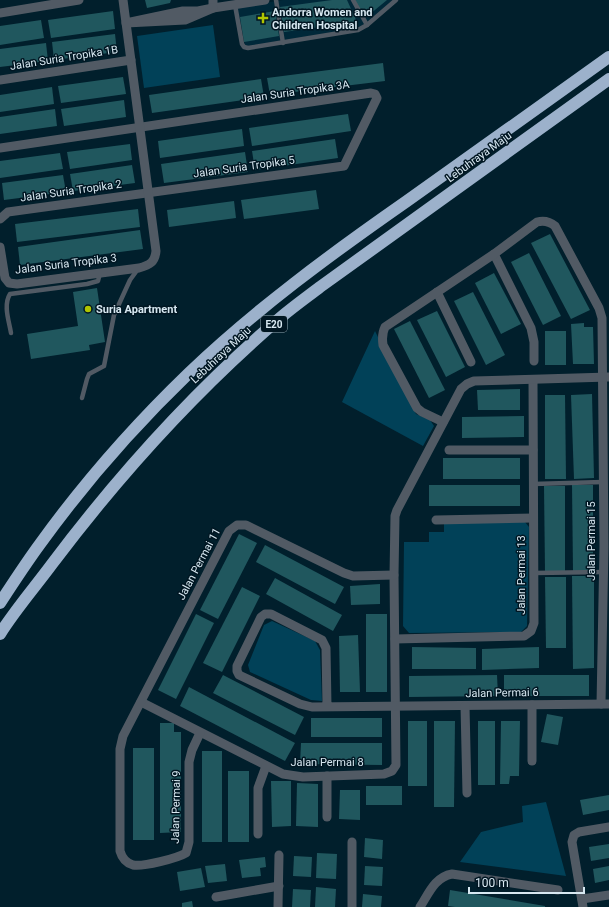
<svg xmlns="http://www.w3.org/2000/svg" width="609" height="907" viewBox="0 0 609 907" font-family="Roboto,sans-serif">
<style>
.built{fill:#002839}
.green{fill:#014158}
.building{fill:#20575e}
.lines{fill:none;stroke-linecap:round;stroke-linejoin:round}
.service{stroke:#515a64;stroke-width:4.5}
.minor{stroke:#515a64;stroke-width:9}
.motorway{stroke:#9cb1cb;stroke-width:12}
.poi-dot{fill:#b0c501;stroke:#001622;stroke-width:1.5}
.labels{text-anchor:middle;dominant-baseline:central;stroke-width:3;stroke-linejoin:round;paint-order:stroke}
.shield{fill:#001622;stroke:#96a9b3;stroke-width:1}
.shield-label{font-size:10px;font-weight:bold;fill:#d7e8f1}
.poi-label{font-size:11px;font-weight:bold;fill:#d7e8f1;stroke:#001622;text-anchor:start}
.street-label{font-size:11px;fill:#d7e8f1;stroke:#001622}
</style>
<rect width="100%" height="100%" fill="#011f2c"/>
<!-- built -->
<path class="built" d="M 283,0 L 393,0 L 367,22 L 358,28 L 248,46 L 245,45 L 237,7 Z"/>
<!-- green -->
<g class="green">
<path d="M 213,25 L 220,77 L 144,88 L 137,36 Z"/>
<path d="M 375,331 L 416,414 L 430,420 L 434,426 L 423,446 L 342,402 Z"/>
<path d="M 444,521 L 525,522 L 529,527 L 527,626 L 521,632 L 409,633 L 403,626 L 404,542 L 429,542 L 429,532 L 444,532 Z"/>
<path d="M 272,621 L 315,641 L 320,650 L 322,701 L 311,700 L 250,672 L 248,665 L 264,625 Z"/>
<path d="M 546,802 L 566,876 L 460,862 L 481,832 L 523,822 L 522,806 Z"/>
</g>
<!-- building -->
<g class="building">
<path d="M 145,0 L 171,0 L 170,3 L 147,8 Z"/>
<path d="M 332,0 L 347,0 L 357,22 L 284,32 L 280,7 Z"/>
<path d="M 355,0 L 387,0 L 364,19 Z"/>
<path d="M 113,11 L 115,29 L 51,38 L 48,20 Z"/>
<path d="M 275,11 L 279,36 L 244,42 L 240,17 Z"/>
<path d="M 41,20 L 44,38 L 0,45 L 0,26 Z"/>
<path d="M 115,34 L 117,52 L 54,60 L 52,42 Z"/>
<path d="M 46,43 L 48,61 L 0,67 L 0,49 Z"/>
<path d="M 383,63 L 385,81 L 270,95 L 267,78 Z"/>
<path d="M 123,77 L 126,94 L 61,103 L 58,86 Z"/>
<path d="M 261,79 L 264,97 L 152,113 L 149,95 Z"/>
<path d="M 52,87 L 54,104 L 0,112 L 0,95 Z"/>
<path d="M 124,100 L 126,117 L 64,126 L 61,109 Z"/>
<path d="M 55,109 L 57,126 L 0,134 L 0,117 Z"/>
<path d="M 348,114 L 351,131 L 252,146 L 249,128 Z"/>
<path d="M 242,129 L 244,146 L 160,158 L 158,141 Z"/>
<path d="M 335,139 L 338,158 L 255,170 L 252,151 Z"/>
<path d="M 130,144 L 132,160 L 70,169 L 67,152 Z"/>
<path d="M 245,152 L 248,172 L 164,183 L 161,164 Z"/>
<path d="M 60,153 L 63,169 L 0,178 L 0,161 Z"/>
<path d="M 132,165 L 135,183 L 73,191 L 70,174 Z"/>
<path d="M 63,175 L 66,192 L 4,200 L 2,183 Z"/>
<path d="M 316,190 L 319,209 L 244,219 L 241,200 Z"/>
<path d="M 234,201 L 236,218 L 169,227 L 167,210 Z"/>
<path d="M 138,209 L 140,227 L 17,242 L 15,224 Z"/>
<path d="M 140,230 L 143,249 L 20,265 L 18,247 Z"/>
<path d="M 550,234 L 590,310 L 571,319 L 531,243 Z"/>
<path d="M 529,253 L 561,316 L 543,325 L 511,262 Z"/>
<path d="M 494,273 L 521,324 L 501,334 L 475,283 Z"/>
<path d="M 97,288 L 105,342 L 89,345 L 90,350 L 31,359 L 27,334 L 78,326 L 73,292 Z"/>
<path d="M 473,292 L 505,355 L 486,365 L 454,301 Z"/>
<path d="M 437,311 L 465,367 L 446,377 L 417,320 Z"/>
<path d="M 410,321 L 445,390 L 429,398 L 394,329 Z"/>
<path d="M 584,323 L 584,327 L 593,327 L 594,364 L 573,364 L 571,324 Z"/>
<rect x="545" y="331" width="21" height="34"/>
<path d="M 520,389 L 520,410 L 478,410 L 477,390 Z"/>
<path d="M 592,394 L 594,478 L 574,479 L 571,395 Z"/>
<path d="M 545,395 L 565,395 L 566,479 L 545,479 Z"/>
<path d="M 524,416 L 524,437 L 462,438 L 462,417 Z"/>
<rect x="443" y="458" width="77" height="21"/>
<rect x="429" y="485" width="91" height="21"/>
<path d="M 572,485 L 593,485 L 593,571 L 573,571 Z"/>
<path d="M 544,486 L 565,486 L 565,571 L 545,571 Z"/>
<path d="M 239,534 L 257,543 L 218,619 L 200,610 Z"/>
<path d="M 265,545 L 344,587 L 335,604 L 256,562 Z"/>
<path d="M 572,576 L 594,576 L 594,668 L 573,669 Z"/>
<path d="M 545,577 L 566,577 L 566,648 L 546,648 Z"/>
<path d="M 275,578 L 342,615 L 333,631 L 266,594 Z"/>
<path d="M 380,584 L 380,604 L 351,605 L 350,586 Z"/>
<path d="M 242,587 L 260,596 L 222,672 L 203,663 Z"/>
<path d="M 196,614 L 214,623 L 176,699 L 158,690 Z"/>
<rect x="366" y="614" width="21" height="78"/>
<path d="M 358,635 L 360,692 L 340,692 L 339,636 Z"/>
<path d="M 412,647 L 476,648 L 476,669 L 412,669 Z"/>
<path d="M 539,647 L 539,668 L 482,670 L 482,649 Z"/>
<path d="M 223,675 L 304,717 L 295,735 L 213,693 Z"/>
<path d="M 497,675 L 498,696 L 409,697 L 409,676 Z"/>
<rect x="504" y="675" width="85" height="21"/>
<path d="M 189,687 L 295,743 L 285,761 L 180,706 Z"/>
<path d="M 547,714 L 563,717 L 558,745 L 541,742 Z"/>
<rect x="311" y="718" width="71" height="19"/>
<rect x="408" y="721" width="19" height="65"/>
<path d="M 434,721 L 455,721 L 454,807 L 434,807 Z"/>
<rect x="478" y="721" width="17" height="64"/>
<path d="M 501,721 L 520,721 L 519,776 L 510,776 L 509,784 L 500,784 Z"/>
<path d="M 160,723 L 174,723 L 174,732 L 181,732 L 181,832 L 160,833 Z"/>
<path d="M 301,743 L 382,743 L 382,765 L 300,764 Z"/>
<rect x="133" y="748" width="21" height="92"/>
<rect x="202" y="751" width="20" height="91"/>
<rect x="228" y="771" width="21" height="71"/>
<path d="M 271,781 L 291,781 L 291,826 L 272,827 Z"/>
<path d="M 297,783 L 318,784 L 318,827 L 296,826 Z"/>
<rect x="366" y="786" width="36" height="19"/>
<path d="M 340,790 L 360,790 L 360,820 L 339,819 Z"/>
<path d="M 609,795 L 609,810 L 583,815 L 580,800 Z"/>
<path d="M 365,838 L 383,840 L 382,859 L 364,857 Z"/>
<path d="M 609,844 L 609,858 L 591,861 L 589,847 Z"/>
<path d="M 317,853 L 337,854 L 336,879 L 316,878 Z"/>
<path d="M 294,856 L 312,857 L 311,877 L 293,876 Z"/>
<path d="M 265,857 L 266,867 L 260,868 L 261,876 L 242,878 L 239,860 Z"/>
<path d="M 225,864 L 227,881 L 208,883 L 205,866 Z"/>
<path d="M 365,866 L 383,867 L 382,886 L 364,885 Z"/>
<path d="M 609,866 L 609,880 L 595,883 L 593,869 Z"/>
<path d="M 201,868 L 205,887 L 180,891 L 177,872 Z"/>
<path d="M 316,887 L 336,889 L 335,907 L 315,907 Z"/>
<path d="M 293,889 L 311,890 L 310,907 L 292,907 Z"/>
<path d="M 450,890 L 545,906 L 545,907 L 455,907 L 448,906 Z"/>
<path d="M 363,894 L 382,896 L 381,907 L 362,907 Z"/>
<path d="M 192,901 L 193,907 L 182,907 L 182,903 Z"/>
</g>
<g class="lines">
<!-- service -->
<g class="service">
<path d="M 276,0 L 283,43"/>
<path d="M 353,0 L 367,25"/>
<path d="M 235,5 L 242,44 L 244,47 L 248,48 L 358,30 L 367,25 L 396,0"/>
<path d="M 11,333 C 9,321 3,305 10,294 L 87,284 L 98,281 L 100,273"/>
<path d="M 82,398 L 87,379 L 89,374 L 104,366 L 114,315 L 130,280 L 138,269"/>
<path d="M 533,484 L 603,482"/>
<path d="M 534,573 L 603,572"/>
</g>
<!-- minor -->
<g class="minor">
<path d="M 213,0 L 213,8 L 265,0"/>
<path d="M 213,8 L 185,20 L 126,23 L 183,11 L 198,11 Z"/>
<path d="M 0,13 L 79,0"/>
<path d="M 0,80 L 131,60"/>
<path d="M 0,148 L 371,93 L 375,94 L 377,98 L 344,166 L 8,212 L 0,219"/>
<path d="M 0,247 L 5,278 L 9,283 L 17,284 L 139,268 C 150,265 155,262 156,251 L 123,0"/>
<path d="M 494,254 L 531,328 L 534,342 L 534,361"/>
<path d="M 437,292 L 471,362"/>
<path d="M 443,422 L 422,412 L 417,408 L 383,345 C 382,338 382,333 385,327 L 494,254 L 537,222 C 544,220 549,221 555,226 L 599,308 L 602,318 L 604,547 L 601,704"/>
<path d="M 449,450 L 533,450"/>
<path d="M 436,520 L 533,518"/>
<path d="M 395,639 L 524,636 L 531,631 L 534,623 L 533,380"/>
<path d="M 141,702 L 283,774 L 303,777 L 384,774 L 392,771 L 396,765 L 394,575 L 395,516 L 397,510 L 461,389 L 467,384 L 474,381 L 609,377"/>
<path d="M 532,705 L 532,761"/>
<path d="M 327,706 L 326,648 L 322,640 L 271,614 L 265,614 L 261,617 L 237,666 L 237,671 L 239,675 L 300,704 L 312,707 L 609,704"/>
<path d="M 465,706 L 467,793"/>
<path d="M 200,733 L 192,750 L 189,762 L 189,842 L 186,853 C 178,858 143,867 133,865 C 126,863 122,858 120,851 L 120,749 L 123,736 L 229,531 L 237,525 L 246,525 L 344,573 L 353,576 L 394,575"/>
<path d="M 327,817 L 327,776"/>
<path d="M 258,834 L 258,788 L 266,766"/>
<path d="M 216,897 L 279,886"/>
<path d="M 582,899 L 609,895"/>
<path d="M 278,907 L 279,855"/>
<path d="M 352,907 L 352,842"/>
<path d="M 420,907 C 429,893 435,877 452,874 L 558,890"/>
<path d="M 583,907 L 572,842 L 574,835 L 579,832 L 609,827"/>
</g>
<!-- motorway -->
<g class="motorway">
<path d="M 0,603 C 13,583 26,563 40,544 C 84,483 135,425 189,373 C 256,309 331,254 407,201 C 474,153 542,105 609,57"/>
<path d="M 0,634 C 15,610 35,587 52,564 C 119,475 195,391 280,318 C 293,307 307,297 320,287 L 609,79"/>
</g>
</g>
<!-- markers -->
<g class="poi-dot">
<path d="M261 12h4v4h4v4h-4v4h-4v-4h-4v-4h4z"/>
<circle cx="88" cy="309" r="4"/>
</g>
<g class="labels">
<!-- shield labels -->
<rect class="shield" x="261" y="316" width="26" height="16" rx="3"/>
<g class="shield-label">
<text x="274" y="324">E20</text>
</g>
<!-- poi labels -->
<g class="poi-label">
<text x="272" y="12">Andorra Women and<tspan x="272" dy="13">Children Hospital</tspan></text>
<text x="96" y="309">Suria Apartment</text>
</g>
<!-- street labels -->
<g class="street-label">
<text transform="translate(64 58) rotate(-9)">Jalan Suria Tropika 1B</text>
<text transform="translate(295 92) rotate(-8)">Jalan Suria Tropika 3A</text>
<text transform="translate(479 157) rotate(-36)">Lebuhraya Maju</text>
<text transform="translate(244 167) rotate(-8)">Jalan Suria Tropika 5</text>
<text transform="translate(71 191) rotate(-8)">Jalan Suria Tropika 2</text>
<text transform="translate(66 264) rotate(-7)">Jalan Suria Tropika 3</text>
<text transform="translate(221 355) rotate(-43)">Lebuhraya Maju</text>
<text transform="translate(591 541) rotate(-90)">Jalan Permai 15</text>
<text transform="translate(199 564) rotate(-62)">Jalan Permai 11</text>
<text transform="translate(521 575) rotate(-90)">Jalan Permai 13</text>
<text transform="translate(502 693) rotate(-1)">Jalan Permai 6</text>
<text x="327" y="762">Jalan Permai 8</text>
<text transform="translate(176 807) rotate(-89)">Jalan Permai 9</text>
</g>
</g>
<!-- scale -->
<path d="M469 887v6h115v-6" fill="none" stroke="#d7e8f1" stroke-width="2"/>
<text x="475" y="887" font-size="12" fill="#d7e8f1" stroke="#001622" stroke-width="3" paint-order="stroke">100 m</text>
</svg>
